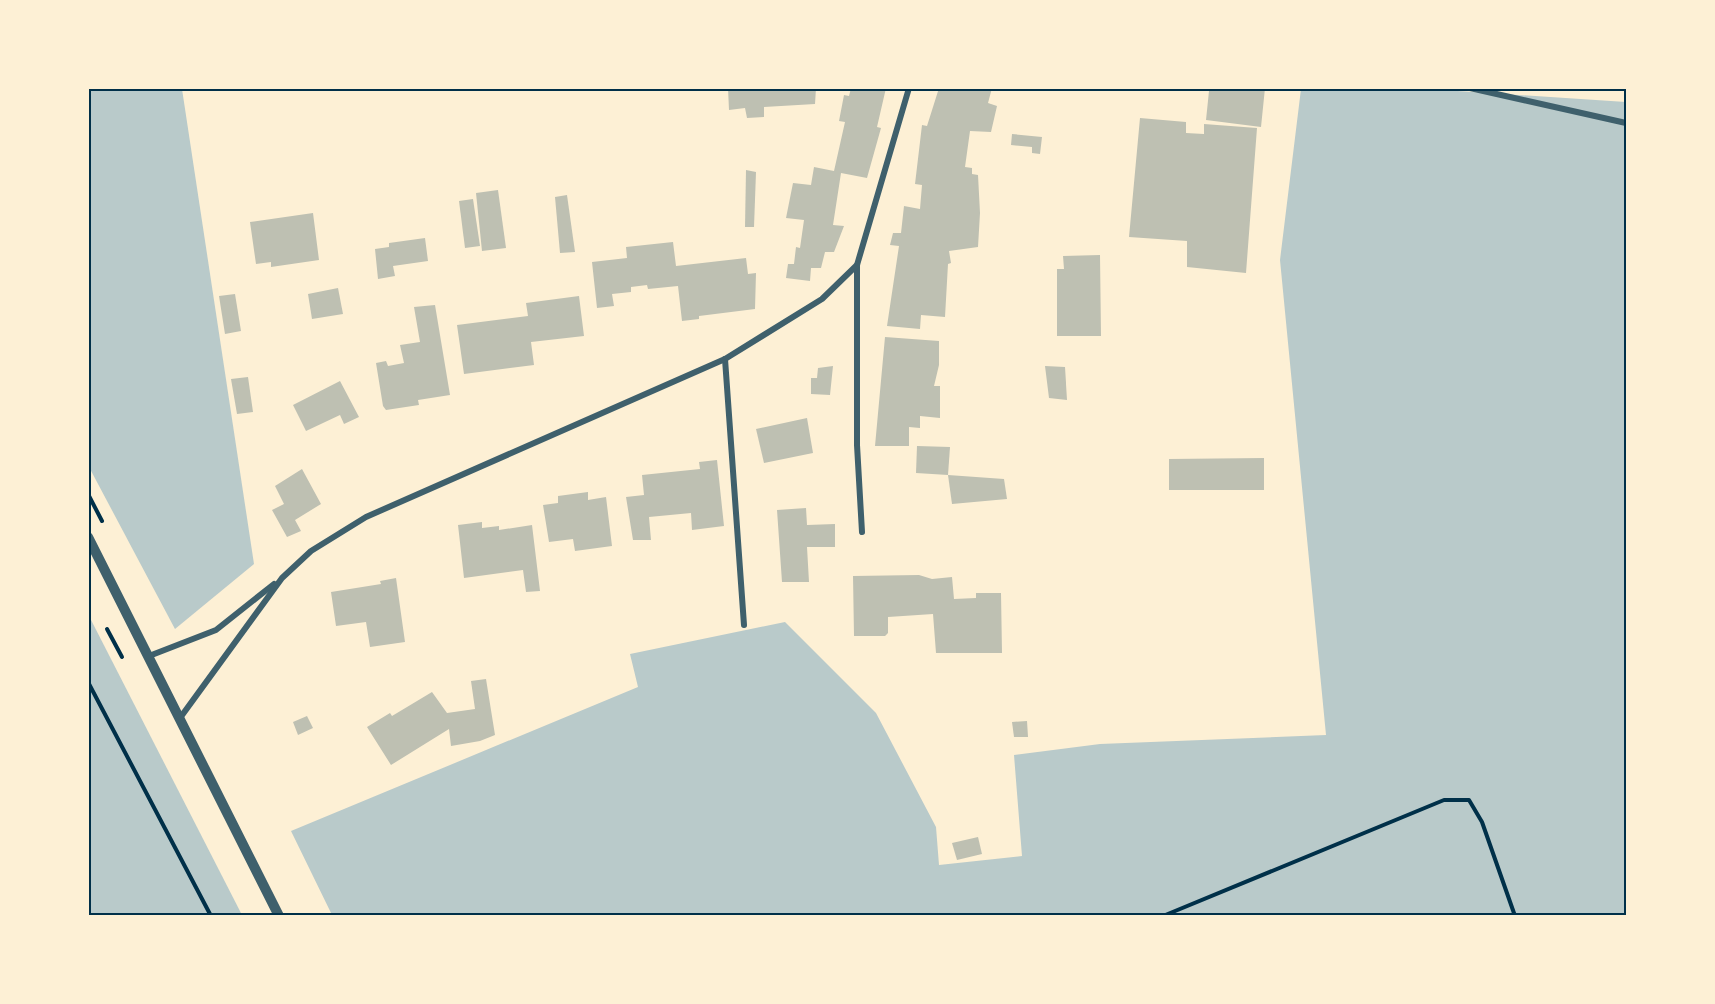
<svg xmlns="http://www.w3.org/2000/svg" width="1715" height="1004" viewBox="0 0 1715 1004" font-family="Helvetica,sans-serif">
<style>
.green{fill:#b9caca}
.building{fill:#bec0b2}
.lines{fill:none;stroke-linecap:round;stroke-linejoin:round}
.path{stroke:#003049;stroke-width:4}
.minor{stroke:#3f606c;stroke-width:6}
.tertiary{stroke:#3f606c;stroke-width:10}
.neatline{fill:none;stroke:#003049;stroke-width:2}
</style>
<rect width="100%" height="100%" fill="#fdf0d5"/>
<!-- green -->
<g class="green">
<path d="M 89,88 L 182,89 L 254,564 L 175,629 L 89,467 Z"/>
<path d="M 1301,89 L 1427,89 L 1626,102 L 1626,915 L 332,915 L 291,831 L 638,687 L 630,654 L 785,622 L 876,713 L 936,827 L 939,865 L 1022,856 L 1014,755 L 1100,744 L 1326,735 L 1280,260 Z"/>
<path d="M 89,616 L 242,915 L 89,915 Z"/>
</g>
<!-- building -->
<g class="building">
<path d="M 728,88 L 816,88 L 815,104 L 764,107 L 764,117 L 747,118 L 745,108 L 729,110 Z"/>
<path d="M 851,88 L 886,88 L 877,127 L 881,128 L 867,178 L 841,173 L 833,225 L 844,226 L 834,252 L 825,252 L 821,268 L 811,268 L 810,281 L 786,278 L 788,264 L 794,264 L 796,247 L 800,248 L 804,220 L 786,218 L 793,183 L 811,185 L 814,167 L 834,171 L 845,122 L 839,121 L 844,95 L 849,96 Z"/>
<path d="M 939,88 L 992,88 L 988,103 L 997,106 L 991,132 L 970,131 L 965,167 L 972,168 L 972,174 L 978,175 L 980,213 L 978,247 L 949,251 L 951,263 L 948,264 L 945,317 L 921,315 L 920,329 L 887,326 L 899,246 L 890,245 L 893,233 L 901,233 L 904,206 L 920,209 L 922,185 L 915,184 L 922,125 L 927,126 Z"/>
<path d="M 1200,88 L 1265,88 L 1261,127 L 1206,120 L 1209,91 Z"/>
<path d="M 1140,118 L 1186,122 L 1186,133 L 1204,134 L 1204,124 L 1257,128 L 1246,273 L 1187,267 L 1187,241 L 1129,237 Z"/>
<path d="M 1012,134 L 1042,137 L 1040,154 L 1032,153 L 1032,147 L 1011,145 Z"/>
<path d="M 746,170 L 756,172 L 754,227 L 745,227 Z"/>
<path d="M 498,190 L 506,248 L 482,251 L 476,193 Z"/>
<path d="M 567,195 L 575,252 L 560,253 L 555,197 Z"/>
<path d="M 473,199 L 480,246 L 465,248 L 459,201 Z"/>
<path d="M 313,213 L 319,260 L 271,267 L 271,262 L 256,264 L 250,222 Z"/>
<path d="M 425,238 L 428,261 L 393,266 L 395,276 L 378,279 L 375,249 L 389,247 L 389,243 Z"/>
<path d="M 673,242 L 676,266 L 746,258 L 748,274 L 756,273 L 755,309 L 699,316 L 699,319 L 682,321 L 678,286 L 648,289 L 647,285 L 631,287 L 631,292 L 612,294 L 614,306 L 597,308 L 592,262 L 627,258 L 626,247 Z"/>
<path d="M 1100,255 L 1101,336 L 1057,336 L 1057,269 L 1064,269 L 1063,256 Z"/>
<path d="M 338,288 L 343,314 L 312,319 L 308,294 Z"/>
<path d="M 235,294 L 241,331 L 225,334 L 219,296 Z"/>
<path d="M 579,296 L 584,336 L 531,342 L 534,365 L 464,374 L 457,325 L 528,316 L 526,303 Z"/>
<path d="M 435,305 L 450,395 L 418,400 L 419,405 L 386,410 L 383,406 L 376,363 L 386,361 L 388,366 L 404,363 L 400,345 L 420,342 L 414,307 Z"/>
<path d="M 885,337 L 939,341 L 939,365 L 934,386 L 940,386 L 940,418 L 920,416 L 920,428 L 909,427 L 909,446 L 875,446 Z"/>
<path d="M 833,366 L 830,395 L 811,394 L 811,378 L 817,378 L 818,368 Z"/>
<path d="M 1045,366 L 1065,367 L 1067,400 L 1049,398 Z"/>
<path d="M 248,377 L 253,412 L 237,414 L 231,379 Z"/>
<path d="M 340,381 L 359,417 L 344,424 L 340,415 L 306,431 L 293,405 Z"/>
<path d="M 807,418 L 813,453 L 764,463 L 756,429 Z"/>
<path d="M 917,446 L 950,447 L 948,475 L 916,473 Z"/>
<path d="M 1264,458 L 1264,490 L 1169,490 L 1169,459 Z"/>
<path d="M 717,460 L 724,526 L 692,530 L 691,513 L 649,517 L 651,540 L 633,540 L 626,497 L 644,495 L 642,475 L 700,469 L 699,462 Z"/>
<path d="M 302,469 L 321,504 L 295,520 L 301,531 L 287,537 L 272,510 L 284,504 L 275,486 Z"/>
<path d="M 948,475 L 1004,479 L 1007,499 L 952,504 Z"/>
<path d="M 588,492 L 588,500 L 606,497 L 612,546 L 575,551 L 573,539 L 549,542 L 543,505 L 558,503 L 558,496 Z"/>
<path d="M 806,508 L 807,525 L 835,524 L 835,547 L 807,547 L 809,582 L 782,582 L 777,510 Z"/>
<path d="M 482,522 L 482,528 L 499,526 L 499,530 L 532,525 L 540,591 L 526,592 L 523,570 L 464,578 L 458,525 Z"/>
<path d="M 919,575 L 932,579 L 952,577 L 954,599 L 976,598 L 976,593 L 1001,593 L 1002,653 L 936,653 L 933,614 L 888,617 L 888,633 L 885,636 L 854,636 L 853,576 Z"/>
<path d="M 396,578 L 405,642 L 370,647 L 366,622 L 336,626 L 331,592 L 381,584 L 380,581 Z"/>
<path d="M 486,679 L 495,735 L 480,741 L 451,746 L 449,729 L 391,765 L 367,727 L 390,713 L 392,716 L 432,692 L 447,713 L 475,709 L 471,681 Z"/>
<path d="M 307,716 L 313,728 L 298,735 L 293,722 Z"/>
<path d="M 1027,721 L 1028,737 L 1014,737 L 1012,722 Z"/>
<path d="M 978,837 L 982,854 L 957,860 L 952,843 Z"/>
</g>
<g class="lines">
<!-- path -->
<g class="path">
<path d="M 88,494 L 102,521"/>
<path d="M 107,629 L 122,657"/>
<path d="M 88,682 L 211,916"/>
<path d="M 1163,916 L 1444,800 L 1469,800 L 1482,822 L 1515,916"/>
</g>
<!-- minor -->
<g class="minor">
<path d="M 1470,88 L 1626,123"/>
<path d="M 725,359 L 744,625"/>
<path d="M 862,532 L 857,445 L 857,265 L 909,88"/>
<path d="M 149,656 L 216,630 L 274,584"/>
<path d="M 180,718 L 282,578 L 311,551 L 366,517 L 725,359 L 822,299 L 857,265"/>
</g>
<!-- tertiary -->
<path class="tertiary" d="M 88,537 L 279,916"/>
</g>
<!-- border -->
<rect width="1715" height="1004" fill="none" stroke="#fdf0d5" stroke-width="180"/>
<rect x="90" y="90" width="1535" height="824" class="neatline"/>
</svg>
